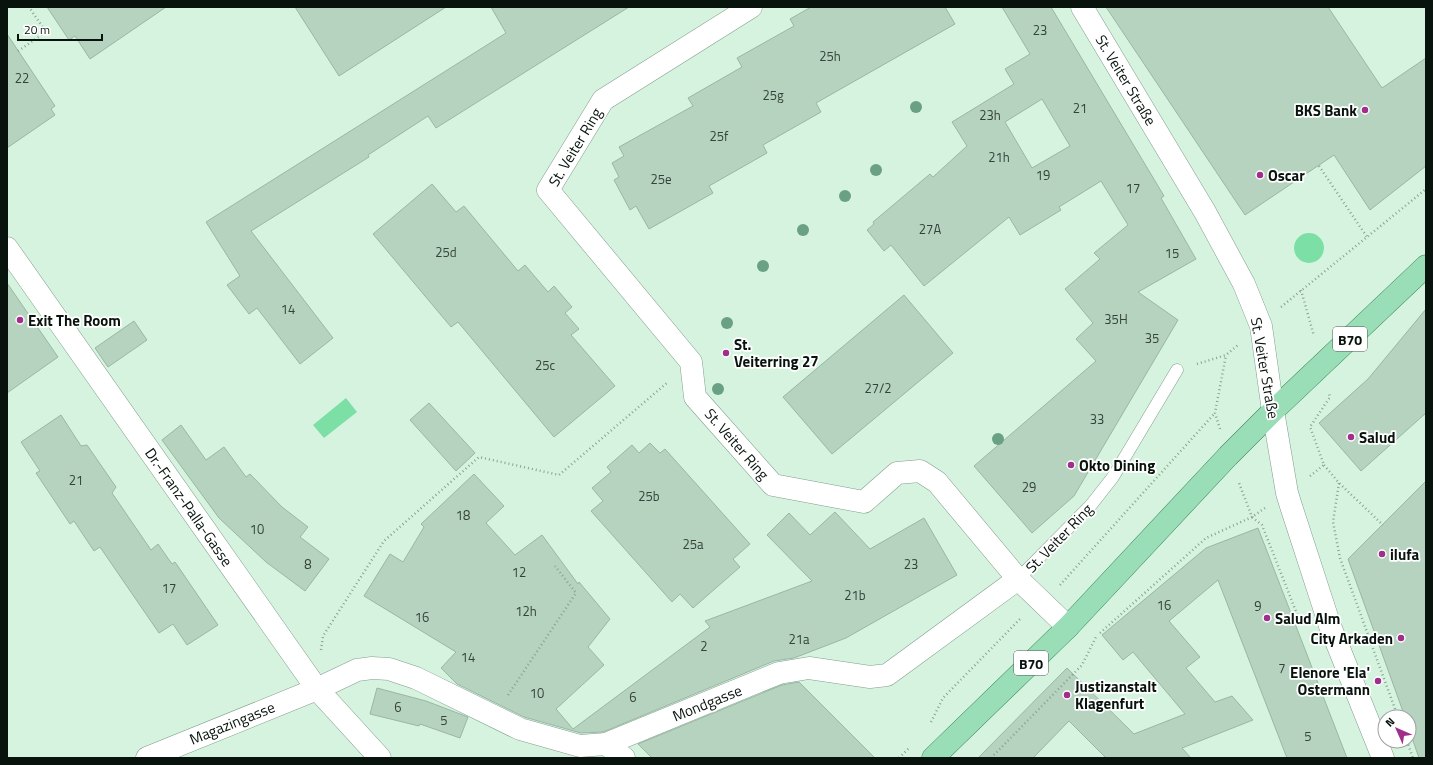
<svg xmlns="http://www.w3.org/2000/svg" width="1433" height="765" viewBox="0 0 1433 765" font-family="'Titillium Web',sans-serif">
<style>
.water{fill:#7cdfa5}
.building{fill:#b6d3bf;stroke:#9ab6a4;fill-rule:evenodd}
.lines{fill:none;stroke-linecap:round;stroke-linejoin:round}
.service-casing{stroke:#829e8c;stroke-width:13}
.minor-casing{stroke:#829e8c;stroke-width:23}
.secondary-casing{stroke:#829e8c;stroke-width:23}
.primary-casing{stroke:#3c895e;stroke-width:23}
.path{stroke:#8ba193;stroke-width:2.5;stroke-dasharray:1 3;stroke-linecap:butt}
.service{stroke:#fff;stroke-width:12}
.minor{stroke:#fff;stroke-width:22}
.secondary{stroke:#fff;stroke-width:22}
.primary{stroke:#9adeb8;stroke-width:22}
.tree{fill:#6aa084}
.poi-dot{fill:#a02f8b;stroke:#fff;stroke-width:1.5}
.labels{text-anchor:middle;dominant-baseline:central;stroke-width:3.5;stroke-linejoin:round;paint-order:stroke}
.number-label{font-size:13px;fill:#34433a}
.shield{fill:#fff;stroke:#535a56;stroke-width:1}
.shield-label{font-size:14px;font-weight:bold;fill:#09130d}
.street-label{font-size:15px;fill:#09130d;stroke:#fff}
.poi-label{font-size:15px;font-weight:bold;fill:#09130d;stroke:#fff;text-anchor:start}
</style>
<rect width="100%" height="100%" fill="#d6f3e0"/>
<!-- water -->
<g class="water">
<circle cx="1309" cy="248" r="15"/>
<path d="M 346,398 L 357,412 L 324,438 L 313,425 Z"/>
</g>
<!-- building -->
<g class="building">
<path d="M 47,7 L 166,7 L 90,59 L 75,36 L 69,40 Z"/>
<path d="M 295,7 L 446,7 L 339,76 Z"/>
<path d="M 491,7 L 629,7 L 436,128 L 428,116 L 368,155 L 369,157 L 251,231 L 333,338 L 300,364 L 257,308 L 249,314 L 227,285 L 240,276 L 206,222 L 506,33 Z"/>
<path d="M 811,7 L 945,7 L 955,24 L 816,103 L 821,112 L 763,145 L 767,153 L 709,186 L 713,193 L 649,229 L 636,206 L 630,210 L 614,180 L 619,177 L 612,163 L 624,156 L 619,147 L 693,106 L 688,98 L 742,67 L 737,58 L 794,26 L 790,19 Z"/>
<path d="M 1002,7 L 1051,7 L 1164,196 L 1161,198 L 1196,259 L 1138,292 L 1178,320 L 1074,496 L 1032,533 L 974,466 L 1096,361 L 1076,339 L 1093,323 L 1065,289 L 1100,259 L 1094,253 L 1128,225 L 1101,181 L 1059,207 L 1061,210 L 1020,235 L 1009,217 L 924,286 L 891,245 L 884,251 L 867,230 L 874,224 L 873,222 L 930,174 L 933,177 L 967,146 L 952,122 L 1014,84 L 1005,69 L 1030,54 ZM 1042,99 L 1070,146 L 1032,168 L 1005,122 Z"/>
<path d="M 1106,7 L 1328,7 L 1382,88 L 1426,58 L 1426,166 L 1370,210 L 1334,155 L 1245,215 Z"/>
<path d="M 7,34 L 55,106 L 51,109 L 55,115 L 7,148 Z"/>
<path d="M 432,184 L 456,212 L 464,206 L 518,271 L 525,265 L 548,292 L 554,286 L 572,307 L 565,313 L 579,329 L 571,335 L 615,386 L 554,437 L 458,322 L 451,327 L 373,234 Z"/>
<path d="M 7,283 L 58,357 L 7,393 Z"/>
<path d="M 904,295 L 953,353 L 832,454 L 783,397 Z"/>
<path d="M 1426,309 L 1426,413 L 1361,471 L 1319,423 L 1368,379 Z"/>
<path d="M 134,321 L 147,340 L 108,367 L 95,348 Z"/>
<path d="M 429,403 L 475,453 L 456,471 L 410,420 Z"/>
<path d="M 61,415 L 81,446 L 87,445 L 116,487 L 112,493 L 151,550 L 158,544 L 172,564 L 175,562 L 218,625 L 187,645 L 173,624 L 159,633 L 100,547 L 94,551 L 74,521 L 70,524 L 36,473 L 40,471 L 21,442 Z"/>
<path d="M 181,425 L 206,460 L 224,447 L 246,477 L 250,474 L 282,507 L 308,527 L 300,537 L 329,559 L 305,591 L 266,562 L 219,518 L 162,440 Z"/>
<path d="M 650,443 L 660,453 L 665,449 L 750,544 L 733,559 L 740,567 L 693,608 L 680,594 L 672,602 L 591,511 L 603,501 L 592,488 L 611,472 L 607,467 L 632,445 L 639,453 Z"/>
<path d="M 474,474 L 504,506 L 486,523 L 515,555 L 542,535 L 578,584 L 579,582 L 610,619 L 588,647 L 604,665 L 556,709 L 573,729 L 710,627 L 705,621 L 812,581 L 767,535 L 789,513 L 810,535 L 835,512 L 870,549 L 924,518 L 957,575 L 846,638 L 794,658 L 774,661 L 603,732 L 581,733 L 524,717 L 457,684 L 441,668 L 456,652 L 364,596 L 390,554 L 403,562 L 424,527 L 421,524 Z"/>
<path d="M 1426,481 L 1426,758 L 1419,758 L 1409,729 L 1409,717 L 1405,717 L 1348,559 Z"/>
<path d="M 1258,528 L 1347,758 L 1287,758 L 1218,580 L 1169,621 L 1200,657 L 1186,668 L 1215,702 L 1232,696 L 1253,720 L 1182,748 L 1191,758 L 1106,758 L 1069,721 L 1033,758 L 978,758 L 1067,668 L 1134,734 L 1185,714 L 1133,652 L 1123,660 L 1102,635 L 1206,548 Z"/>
<path d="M 799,682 L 875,758 L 652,758 L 638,744 L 782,685 Z"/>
<path d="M 377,688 L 426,701 L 468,717 L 460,738 L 420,724 L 419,726 L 370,714 Z"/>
</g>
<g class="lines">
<!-- service casing -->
<g class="service-casing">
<path id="service" d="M 1018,579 L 1091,505 L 1113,477 L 1177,370"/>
</g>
<!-- minor casing -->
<g class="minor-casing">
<g id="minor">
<path d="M 751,7 L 603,100 L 548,190 L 691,362 L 695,397 L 773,485 L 864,502 L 897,473 L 920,471 L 937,482 L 1018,579 L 1068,627"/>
<path d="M 7,248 L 317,689 L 380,758"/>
<path d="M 1273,411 L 1287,493 L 1291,506 L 1330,626 L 1383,758"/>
<path d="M 606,744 L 624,758"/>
<path d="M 147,758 L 317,689 L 357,670 L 372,668 L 389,669 L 416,678 L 520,729 L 580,746 L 606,744 L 779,673 L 809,668 L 870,677 L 887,675 L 1018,579"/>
</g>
</g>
<!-- secondary casing -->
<g class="secondary-casing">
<path id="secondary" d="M 1082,7 L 1205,212 L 1244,284 L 1261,326 L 1273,411"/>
</g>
<!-- primary casing -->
<g class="primary-casing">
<path id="primary" d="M 933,758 L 1068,627 L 1228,456 L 1273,411 L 1426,266"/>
</g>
<!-- path -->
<g class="path">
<path d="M 18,51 L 46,32 L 29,7"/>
<path d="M 1319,166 L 1367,237"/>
<path d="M 1301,290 L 1314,336"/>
<path d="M 1281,307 L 1426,189"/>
<path d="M 1197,364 L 1226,355 L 1238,345"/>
<path d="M 1220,429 L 1215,413 L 1226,355"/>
<path d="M 1324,465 L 1339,483 L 1383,525"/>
<path d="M 1310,476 L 1324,465 L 1310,427 L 1330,397 L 1329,393"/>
<path d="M 1339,483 L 1333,522 L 1340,558 L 1398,717"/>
<path d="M 1265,508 L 1252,517 L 1262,525 L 1297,614"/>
<path d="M 1060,585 L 1215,413"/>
<path d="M 1100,633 L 1206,538 L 1252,517 L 1239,483"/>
<path d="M 321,650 L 323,636 L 384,541 L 479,457 L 559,475 L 668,382"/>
<path d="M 508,695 L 576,593 L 555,566"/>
<path d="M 931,722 L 943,698 L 1021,618"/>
<path d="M 1407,741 L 1413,758"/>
<path d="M 899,758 L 909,748"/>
<path d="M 991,758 L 1082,665 L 1096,637"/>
</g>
<!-- service -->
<use href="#service" class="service"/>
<!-- minor -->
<use href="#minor" class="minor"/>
<!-- secondary -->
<use href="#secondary" class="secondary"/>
<!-- primary -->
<use href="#primary" class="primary"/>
</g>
<!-- trees -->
<g class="tree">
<circle cx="916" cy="107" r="6"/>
<circle cx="876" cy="170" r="6"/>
<circle cx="845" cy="196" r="6"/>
<circle cx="803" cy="230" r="6"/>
<circle cx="763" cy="266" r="6"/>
<circle cx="727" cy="323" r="6"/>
<circle cx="718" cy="389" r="6"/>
<circle cx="998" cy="439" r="6"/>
</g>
<!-- markers -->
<g class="poi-dot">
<circle cx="1365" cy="110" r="4"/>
<circle cx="1260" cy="175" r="4"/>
<circle cx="20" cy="320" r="4"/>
<circle cx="726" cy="353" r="4"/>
<circle cx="1351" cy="437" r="4"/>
<circle cx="1071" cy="465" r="4"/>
<circle cx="1382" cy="554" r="4"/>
<circle cx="1267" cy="618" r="4"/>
<circle cx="1401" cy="638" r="4"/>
<circle cx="1378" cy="681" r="4"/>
<circle cx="1067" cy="695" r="4"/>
</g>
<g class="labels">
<!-- number labels -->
<g class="number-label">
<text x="1040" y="30">23</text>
<text x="830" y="56">25h</text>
<text x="22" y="78">22</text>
<text x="773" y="95">25g</text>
<text x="1080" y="108">21</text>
<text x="990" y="115">23h</text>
<text x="719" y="136">25f</text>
<text x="999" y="157">21h</text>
<text x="1043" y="175">19</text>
<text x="661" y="179">25e</text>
<text x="1133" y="188">17</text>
<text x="930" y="229">27A</text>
<text x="446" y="252">25d</text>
<text x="1172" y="253">15</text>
<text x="288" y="309">14</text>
<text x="1116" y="319">35H</text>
<text x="1152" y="338">35</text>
<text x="545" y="365">25c</text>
<text x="878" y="388">27/2</text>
<text x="1097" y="419">33</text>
<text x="76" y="480">21</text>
<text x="1029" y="487">29</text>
<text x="649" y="496">25b</text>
<text x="463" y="515">18</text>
<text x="257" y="529">10</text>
<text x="693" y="544">25a</text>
<text x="308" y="564">8</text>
<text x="911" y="564">23</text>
<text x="519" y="572">12</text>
<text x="169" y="588">17</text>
<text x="855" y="595">21b</text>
<text x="1164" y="605">16</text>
<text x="1258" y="606">9</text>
<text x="526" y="611">12h</text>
<text x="422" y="617">16</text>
<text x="799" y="639">21a</text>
<text x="704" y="646">2</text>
<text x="468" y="657">14</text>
<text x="1282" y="668">7</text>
<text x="537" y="693">10</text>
<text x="633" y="697">6</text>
<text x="398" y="707">6</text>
<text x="444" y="720">5</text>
<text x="1308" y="736">5</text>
</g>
<!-- shield labels -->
<g class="shield">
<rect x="1333" y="327" width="34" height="24" rx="3"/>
<rect x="1014" y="651" width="34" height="24" rx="3"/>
</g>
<g class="shield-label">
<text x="1350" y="339">B70</text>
<text x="1031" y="663">B70</text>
</g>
<!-- street labels -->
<g class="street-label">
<text transform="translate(1126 80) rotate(59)">St. Veiter Straße</text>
<text transform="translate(575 147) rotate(-59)">St. Veiter Ring</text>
<text transform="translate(1265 368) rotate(80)">St. Veiter Straße</text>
<text transform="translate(737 444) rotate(49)">St. Veiter Ring</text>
<text transform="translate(189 507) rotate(55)">Dr.-Franz-Palla-Gasse</text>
<text transform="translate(1059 538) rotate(-46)">St. Veiter Ring</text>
<text transform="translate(707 703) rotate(-22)">Mondgasse</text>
<text transform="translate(232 723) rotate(-22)">Magazingasse</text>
</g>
<!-- poi labels -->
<g class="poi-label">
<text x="1357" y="110" text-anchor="end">BKS Bank</text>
<text x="1268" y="175">Oscar</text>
<text x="28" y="320">Exit The Room</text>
<text x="734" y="344">St.<tspan x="734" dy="17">Veiterring 27</tspan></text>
<text x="1359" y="437">Salud</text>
<text x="1079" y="465">Okto Dining</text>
<text x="1390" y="554">ilufa</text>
<text x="1275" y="618">Salud Alm</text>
<text x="1393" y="638" text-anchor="end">City Arkaden</text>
<text x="1370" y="672" text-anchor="end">Elenore 'Ela'<tspan x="1370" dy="17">Ostermann</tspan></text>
<text x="1075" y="686">Justizanstalt<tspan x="1075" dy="17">Klagenfurt</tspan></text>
</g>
</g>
<!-- border -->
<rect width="1433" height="765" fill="none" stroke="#09130d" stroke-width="16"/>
<!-- north arrow -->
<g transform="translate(1397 729) rotate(315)"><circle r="19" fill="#ffffff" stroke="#9da19e"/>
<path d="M0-3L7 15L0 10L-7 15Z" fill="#a02f8b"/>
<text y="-6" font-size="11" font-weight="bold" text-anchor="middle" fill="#09130d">N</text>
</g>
<!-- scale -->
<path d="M18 34v6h84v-6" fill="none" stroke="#09130d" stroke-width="2"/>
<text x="24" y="34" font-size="12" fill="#09130d" stroke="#ffffff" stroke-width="3" paint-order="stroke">20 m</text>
</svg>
